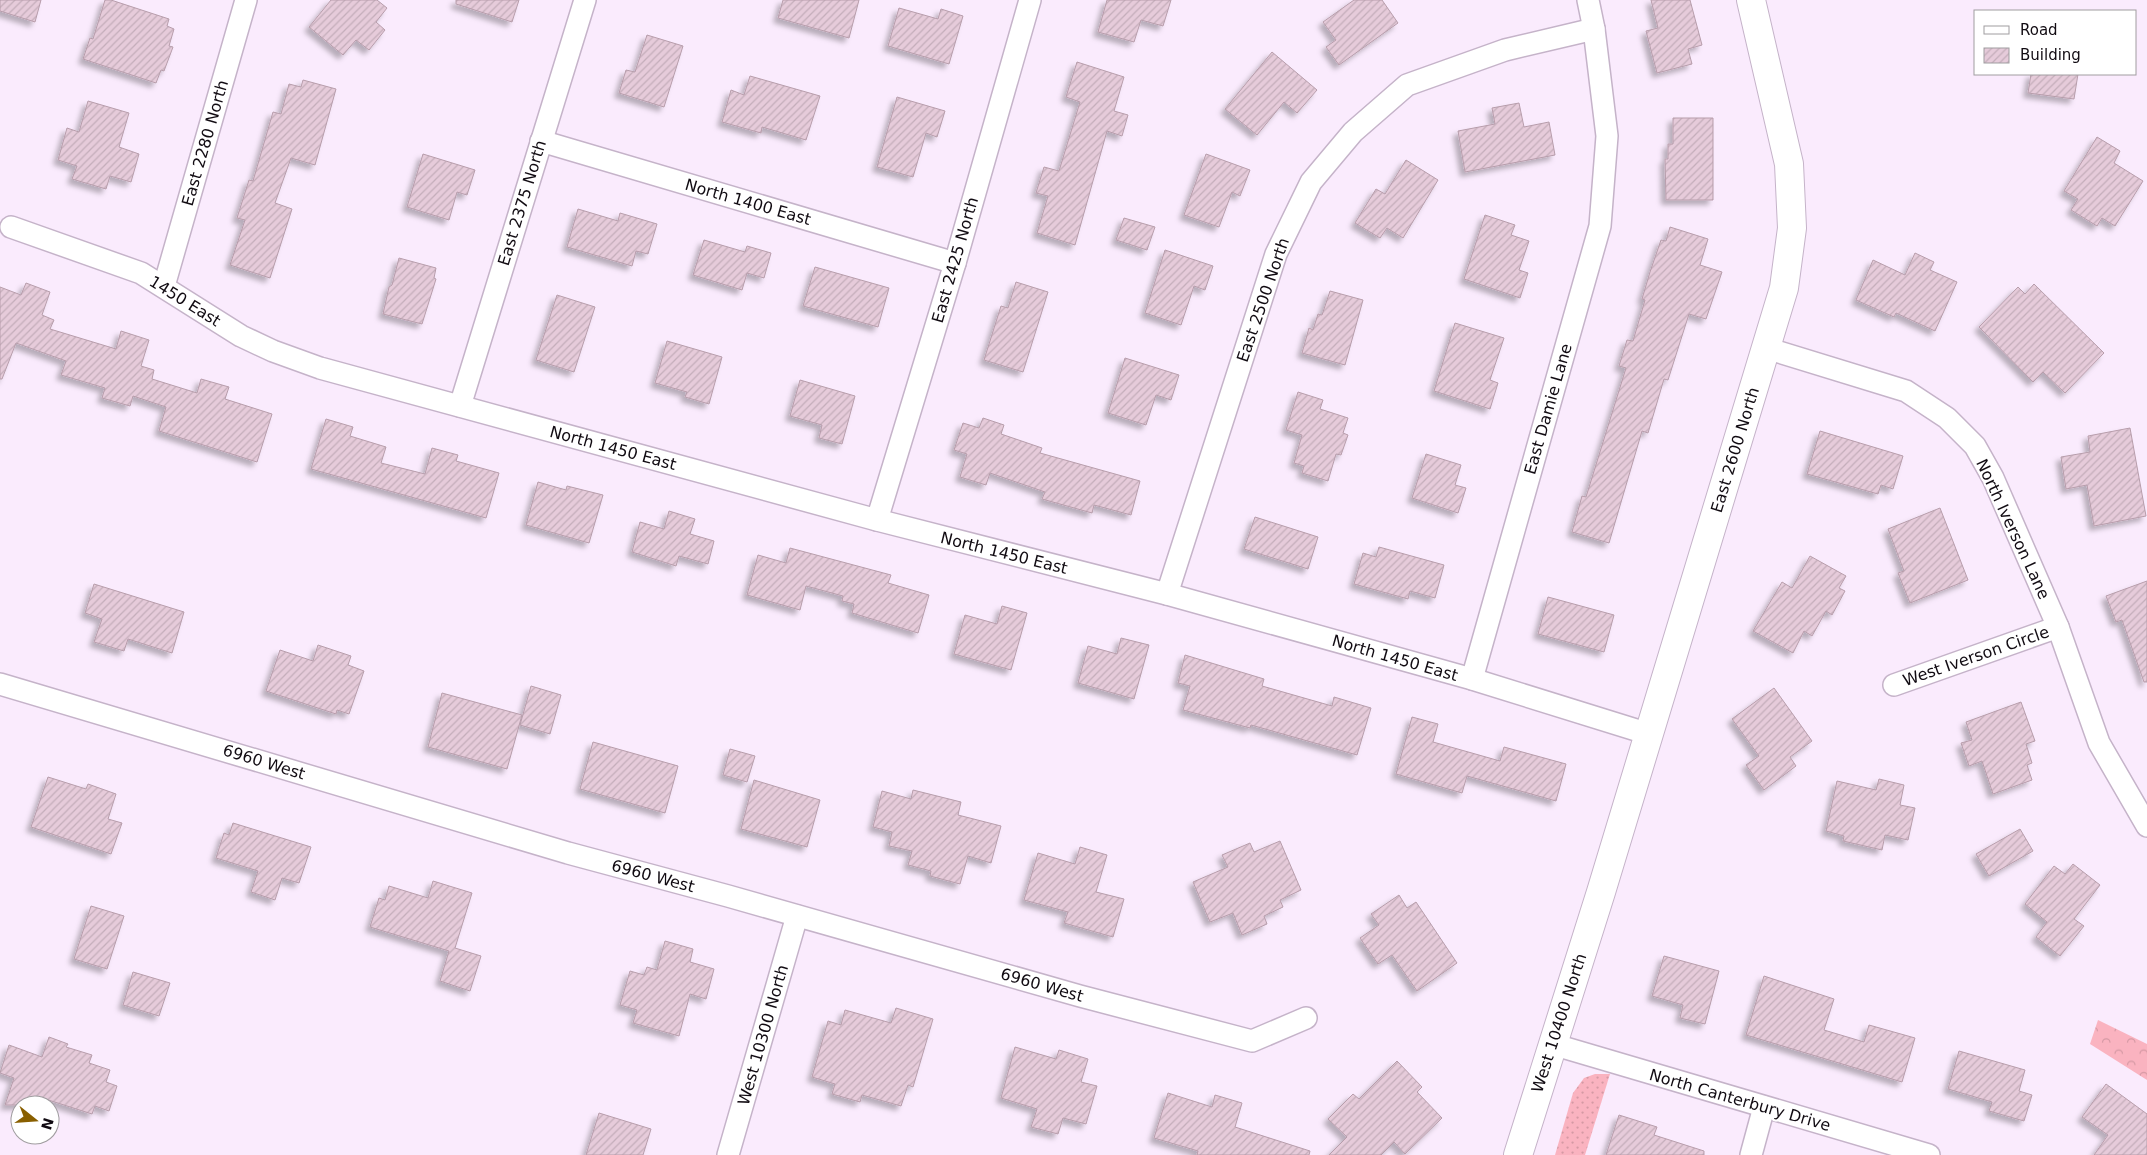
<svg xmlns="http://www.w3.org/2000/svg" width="2147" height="1155" viewBox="0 0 2147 1155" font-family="'DejaVu Sans',sans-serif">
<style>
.green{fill:url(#green-dots)}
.forest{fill:url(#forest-crowns)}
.building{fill:url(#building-hatch);stroke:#b79dab;filter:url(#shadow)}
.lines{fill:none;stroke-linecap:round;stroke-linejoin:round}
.street-casing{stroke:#c5b3c9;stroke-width:24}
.secondary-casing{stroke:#c5b3c9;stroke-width:30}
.street{stroke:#fff;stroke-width:21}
.secondary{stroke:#fff;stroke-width:28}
.labels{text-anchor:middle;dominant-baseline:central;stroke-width:4;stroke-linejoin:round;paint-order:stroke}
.street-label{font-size:16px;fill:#110b12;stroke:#fff}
</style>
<defs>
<pattern id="green-dots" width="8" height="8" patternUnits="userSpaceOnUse" patternTransform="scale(1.25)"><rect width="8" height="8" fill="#fab3c0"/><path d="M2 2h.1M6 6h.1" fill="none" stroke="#d599a4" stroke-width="1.8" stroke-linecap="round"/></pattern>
<pattern id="forest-crowns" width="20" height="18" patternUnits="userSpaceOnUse" patternTransform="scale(1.25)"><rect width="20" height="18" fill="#fab3c0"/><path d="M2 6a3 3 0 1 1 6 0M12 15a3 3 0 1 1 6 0" fill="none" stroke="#d599a4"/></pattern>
<pattern id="building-hatch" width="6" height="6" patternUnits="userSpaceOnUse" patternTransform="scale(1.25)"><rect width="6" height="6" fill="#e6cbda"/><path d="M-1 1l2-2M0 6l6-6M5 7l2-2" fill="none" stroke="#c4adba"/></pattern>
<filter id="shadow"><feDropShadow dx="-4.5" dy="4.5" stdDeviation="2.5" flood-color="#0004"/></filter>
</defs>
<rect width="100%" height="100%" fill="#faebfd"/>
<!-- green -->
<path class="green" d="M 1595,1074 L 1610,1074 L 1585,1155 L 1555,1155 L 1573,1093 L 1584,1078 Z"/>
<!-- forest -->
<path class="forest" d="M 2098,1020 L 2147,1044 L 2147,1080 L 2090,1044 Z"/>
<!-- building -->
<g class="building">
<path d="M 0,0 L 41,0 L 35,22 L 0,11 Z"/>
<path d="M 105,0 L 111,0 L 169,19 L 167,26 L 174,29 L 169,46 L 173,47 L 164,71 L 161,70 L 156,83 L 83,59 L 90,38 L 93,39 Z"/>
<path d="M 331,0 L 377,0 L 387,8 L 376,22 L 385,30 L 369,50 L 356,40 L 343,55 L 309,27 Z"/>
<path d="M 456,0 L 519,0 L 512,22 L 456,4 Z"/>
<path d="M 783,0 L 859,0 L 849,38 L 778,18 Z"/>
<path d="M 1107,0 L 1171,0 L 1163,26 L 1141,20 L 1134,42 L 1098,32 Z"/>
<path d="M 1354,0 L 1382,0 L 1398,23 L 1339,65 L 1326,47 L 1336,40 L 1323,22 Z"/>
<path d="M 1651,0 L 1690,0 L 1702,45 L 1688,49 L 1692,64 L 1657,73 L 1646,31 L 1658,28 Z"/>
<path d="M 899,8 L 938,19 L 941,9 L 963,16 L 949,64 L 888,46 Z"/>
<path d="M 647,35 L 683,46 L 664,107 L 619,93 L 626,70 L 635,72 Z"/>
<path d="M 1272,52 L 1317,90 L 1297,113 L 1284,102 L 1257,135 L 1225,109 Z"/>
<path d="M 1077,62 L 1124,77 L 1114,111 L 1128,115 L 1122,136 L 1107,131 L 1075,245 L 1037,233 L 1048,196 L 1036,193 L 1044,167 L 1059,171 L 1080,102 L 1066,97 Z"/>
<path d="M 2031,74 L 2078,74 L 2074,99 L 2028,93 Z"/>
<path d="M 750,76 L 820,96 L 806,140 L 762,127 L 761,133 L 722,122 L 731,90 L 744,95 Z"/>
<path d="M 303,80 L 336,89 L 315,165 L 291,158 L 275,203 L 292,209 L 270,278 L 230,265 L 245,220 L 237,218 L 249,180 L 253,181 L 273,112 L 281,114 L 289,84 L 301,87 Z"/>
<path d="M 897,97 L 945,111 L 937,137 L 926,133 L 913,177 L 877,167 Z"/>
<path d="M 88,101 L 129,113 L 119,147 L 139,154 L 131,182 L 110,176 L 106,189 L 72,179 L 77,166 L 58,160 L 67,128 L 79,132 Z"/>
<path d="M 1519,103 L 1524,127 L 1549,122 L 1555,155 L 1465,172 L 1458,131 L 1495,124 L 1492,108 Z"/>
<path d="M 1673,118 L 1713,118 L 1713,200 L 1666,200 L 1665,159 L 1668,159 L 1668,144 L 1673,144 Z"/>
<path d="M 2097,137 L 2120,151 L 2114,163 L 2143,181 L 2115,226 L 2102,218 L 2097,226 L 2071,210 L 2078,199 L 2064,191 Z"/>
<path d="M 423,154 L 475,170 L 467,195 L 457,192 L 449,220 L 407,207 Z"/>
<path d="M 1206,154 L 1250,170 L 1240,196 L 1232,192 L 1219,227 L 1184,215 Z"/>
<path d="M 1406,160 L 1438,180 L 1403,238 L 1387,228 L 1380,238 L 1355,223 L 1376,189 L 1385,194 Z"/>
<path d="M 578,209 L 618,221 L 620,213 L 657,224 L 648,254 L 636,251 L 632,266 L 567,247 Z"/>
<path d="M 1485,215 L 1515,225 L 1511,235 L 1529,241 L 1519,270 L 1528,273 L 1520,298 L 1464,279 Z"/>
<path d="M 1124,218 L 1155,227 L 1147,250 L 1116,240 Z"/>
<path d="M 1670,227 L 1708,239 L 1700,265 L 1722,272 L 1706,319 L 1689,314 L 1668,380 L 1664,379 L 1648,433 L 1642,431 L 1609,543 L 1572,532 L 1582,496 L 1586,497 L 1626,368 L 1619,366 L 1627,340 L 1633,341 L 1645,300 L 1642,299 L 1650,272 L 1661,240 L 1666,241 Z"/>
<path d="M 704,240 L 745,252 L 747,246 L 771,253 L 764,278 L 747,273 L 742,290 L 693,275 Z"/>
<path d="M 1165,250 L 1213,266 L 1205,290 L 1194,286 L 1181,325 L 1145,313 Z"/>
<path d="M 1915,253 L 1934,262 L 1930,270 L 1957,282 L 1935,331 L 1896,313 L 1894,317 L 1856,300 L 1873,260 L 1905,275 Z"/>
<path d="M 399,258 L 436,268 L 434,278 L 436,279 L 422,324 L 383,314 L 389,287 L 392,285 Z"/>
<path d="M 815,267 L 889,288 L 878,327 L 803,306 Z"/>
<path d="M 1016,282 L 1048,292 L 1023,372 L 984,360 L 1001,306 L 1008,308 Z"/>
<path d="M 26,283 L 50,292 L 42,315 L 54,320 L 50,329 L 116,349 L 121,331 L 149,340 L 141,366 L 154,370 L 152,379 L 197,393 L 201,379 L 229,387 L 225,399 L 272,414 L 257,462 L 159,431 L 166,407 L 133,396 L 130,406 L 102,398 L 105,388 L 61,375 L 66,361 L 16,343 L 2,379 L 0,379 L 0,287 L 21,295 Z"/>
<path d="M 2034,284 L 2104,353 L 2065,393 L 2043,372 L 2033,382 L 1979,327 L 2018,287 L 2025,294 Z"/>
<path d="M 1330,291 L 1363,300 L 1345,365 L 1302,353 L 1309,328 L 1313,330 L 1318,314 L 1322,315 Z"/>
<path d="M 557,295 L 595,307 L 574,372 L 536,360 Z"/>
<path d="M 1455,323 L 1504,338 L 1490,380 L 1498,383 L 1490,409 L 1434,391 Z"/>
<path d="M 667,341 L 722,357 L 709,404 L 685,397 L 687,392 L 655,383 Z"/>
<path d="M 1125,358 L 1179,375 L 1171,400 L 1156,395 L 1146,425 L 1108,413 Z"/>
<path d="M 800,380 L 855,396 L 842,444 L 819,438 L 822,425 L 790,416 Z"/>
<path d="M 1298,392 L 1323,400 L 1320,409 L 1348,418 L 1343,433 L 1348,435 L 1341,455 L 1336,454 L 1328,481 L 1302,473 L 1304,466 L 1294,463 L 1302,435 L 1286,430 Z"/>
<path d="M 983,418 L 1004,425 L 1001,434 L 1042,448 L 1040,453 L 1140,481 L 1131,515 L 1094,505 L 1092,513 L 1042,499 L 1045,492 L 990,473 L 986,485 L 960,477 L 967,454 L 954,450 L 963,423 L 979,428 Z"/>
<path d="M 326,419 L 353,427 L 350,436 L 386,447 L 381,463 L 425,474 L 432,448 L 458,455 L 456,461 L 499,473 L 486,518 L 311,469 Z"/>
<path d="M 2130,428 L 2146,516 L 2094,526 L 2087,485 L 2066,489 L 2061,457 L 2090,452 L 2088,436 Z"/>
<path d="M 1820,431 L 1903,456 L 1893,489 L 1881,485 L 1878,494 L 1807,474 Z"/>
<path d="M 1426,454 L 1461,465 L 1455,485 L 1466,488 L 1458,513 L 1412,498 Z"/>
<path d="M 538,482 L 566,490 L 567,486 L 603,495 L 589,543 L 526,525 Z"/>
<path d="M 1940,508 L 1968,580 L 1910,603 L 1898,573 L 1904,571 L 1888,529 Z"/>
<path d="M 669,511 L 695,519 L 690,534 L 714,541 L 708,564 L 679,556 L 676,566 L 632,552 L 640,522 L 664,529 Z"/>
<path d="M 1255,517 L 1318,537 L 1308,569 L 1244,549 Z"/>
<path d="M 1379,547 L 1444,565 L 1435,598 L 1410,591 L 1408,599 L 1354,584 L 1363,553 L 1376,557 Z"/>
<path d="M 790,548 L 891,575 L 888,583 L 929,595 L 918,633 L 852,613 L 854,604 L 842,601 L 843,596 L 806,586 L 800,610 L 747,595 L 758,555 L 786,563 Z"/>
<path d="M 1810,556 L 1846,576 L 1839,588 L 1845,591 L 1832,615 L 1826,611 L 1812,636 L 1804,631 L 1793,653 L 1753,631 L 1782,582 L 1792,588 Z"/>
<path d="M 2147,581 L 2147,682 L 2144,682 L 2122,620 L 2116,622 L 2106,596 Z"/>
<path d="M 94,584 L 184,612 L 172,653 L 128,639 L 124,651 L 94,642 L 102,619 L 85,613 Z"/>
<path d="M 1548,597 L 1614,615 L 1604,652 L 1538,634 Z"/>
<path d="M 1002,606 L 1027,613 L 1011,670 L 954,654 L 965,615 L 997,624 Z"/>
<path d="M 1121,638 L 1149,645 L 1134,699 L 1078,683 L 1088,646 L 1117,654 Z"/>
<path d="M 318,645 L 351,656 L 348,665 L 364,671 L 349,714 L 337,710 L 336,714 L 266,691 L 280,650 L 313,661 Z"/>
<path d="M 1185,655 L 1264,679 L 1262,686 L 1332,706 L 1334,697 L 1371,708 L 1357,755 L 1251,725 L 1250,728 L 1183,710 L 1190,686 L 1178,683 Z"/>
<path d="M 531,686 L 561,695 L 550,734 L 520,725 Z"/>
<path d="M 1774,688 L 1812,741 L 1790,757 L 1796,766 L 1764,790 L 1746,765 L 1759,756 L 1732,719 Z"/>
<path d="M 442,693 L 522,715 L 507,769 L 428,747 Z"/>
<path d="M 2021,702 L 2035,741 L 2026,744 L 2032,763 L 2027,765 L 2032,780 L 1993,794 L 1982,761 L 1969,766 L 1961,743 L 1972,740 L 1966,722 Z"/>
<path d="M 1412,717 L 1438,724 L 1433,742 L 1500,761 L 1504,747 L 1566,764 L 1556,801 L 1467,776 L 1462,793 L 1396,774 Z"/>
<path d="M 593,742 L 678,766 L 665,813 L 580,789 Z"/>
<path d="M 730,749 L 755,756 L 747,782 L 723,775 Z"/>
<path d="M 48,777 L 86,789 L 88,784 L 116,794 L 108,819 L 122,823 L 111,854 L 31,827 Z"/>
<path d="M 1879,779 L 1904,785 L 1900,805 L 1915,808 L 1908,840 L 1885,835 L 1882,850 L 1843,841 L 1844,836 L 1826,831 L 1837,781 L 1876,790 Z"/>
<path d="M 754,780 L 820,800 L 807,847 L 741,829 Z"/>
<path d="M 913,790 L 961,802 L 958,815 L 1001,826 L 991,863 L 968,856 L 960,884 L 930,876 L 931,871 L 908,865 L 912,851 L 889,846 L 892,832 L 873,827 L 882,791 L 911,799 Z"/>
<path d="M 233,823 L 311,847 L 299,883 L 282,878 L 275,900 L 251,892 L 258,871 L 216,858 L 224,833 L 229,835 Z"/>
<path d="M 2020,829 L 2033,851 L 1989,876 L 1976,854 Z"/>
<path d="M 1280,841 L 1301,890 L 1280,900 L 1283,907 L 1264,916 L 1267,924 L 1242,935 L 1233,913 L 1210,922 L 1193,882 L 1228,867 L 1222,855 L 1250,843 L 1254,852 Z"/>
<path d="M 1080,847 L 1107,855 L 1096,892 L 1124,899 L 1113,937 L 1064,923 L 1068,912 L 1024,900 L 1038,853 L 1075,864 Z"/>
<path d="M 2073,864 L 2100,885 L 2074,919 L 2084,926 L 2060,956 L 2036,937 L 2047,922 L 2025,904 L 2054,866 L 2065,874 Z"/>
<path d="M 433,881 L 472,893 L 455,948 L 481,956 L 470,991 L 440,981 L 449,951 L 370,927 L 379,898 L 385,900 L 389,886 L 428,898 Z"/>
<path d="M 1399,895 L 1407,908 L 1416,902 L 1457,963 L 1417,991 L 1392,955 L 1378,964 L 1360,938 L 1379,925 L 1371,914 Z"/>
<path d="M 91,906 L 124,916 L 107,969 L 74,959 Z"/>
<path d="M 665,941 L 693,949 L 690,962 L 714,969 L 706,999 L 690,994 L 679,1036 L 633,1023 L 637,1010 L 620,1005 L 630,971 L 644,975 L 647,967 L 657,970 Z"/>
<path d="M 1664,956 L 1719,971 L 1705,1024 L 1680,1018 L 1683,1005 L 1652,996 Z"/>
<path d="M 133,972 L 170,983 L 159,1016 L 123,1005 Z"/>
<path d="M 1764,976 L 1834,999 L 1824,1030 L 1864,1042 L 1869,1025 L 1915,1038 L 1902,1082 L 1746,1035 Z"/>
<path d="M 896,1008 L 933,1019 L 913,1087 L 908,1085 L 901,1106 L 862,1095 L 860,1102 L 832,1094 L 835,1084 L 812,1077 L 828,1021 L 841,1025 L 845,1010 L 891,1023 Z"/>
<path d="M 49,1037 L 68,1044 L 66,1047 L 92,1055 L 89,1063 L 110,1070 L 106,1082 L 117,1086 L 109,1111 L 95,1106 L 92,1114 L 39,1097 L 36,1105 L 5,1105 L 14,1078 L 0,1073 L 9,1045 L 42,1057 Z"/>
<path d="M 1015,1047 L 1056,1059 L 1059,1050 L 1088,1059 L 1081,1082 L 1097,1086 L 1086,1124 L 1063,1118 L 1058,1134 L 1031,1127 L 1037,1109 L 1001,1098 Z"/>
<path d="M 1959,1051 L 2025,1070 L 2019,1091 L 2032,1095 L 2024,1121 L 1989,1111 L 1992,1102 L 1948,1089 Z"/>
<path d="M 1397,1061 L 1422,1087 L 1417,1092 L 1442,1118 L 1405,1154 L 1394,1142 L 1381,1155 L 1329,1155 L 1347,1137 L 1328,1119 L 1353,1094 L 1359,1099 Z"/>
<path d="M 2106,1084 L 2147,1114 L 2147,1155 L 2094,1155 L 2108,1135 L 2082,1117 Z"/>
<path d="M 1168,1093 L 1212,1107 L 1215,1095 L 1242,1103 L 1235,1127 L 1310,1151 L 1309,1155 L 1197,1155 L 1198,1151 L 1154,1138 Z"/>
<path d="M 599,1113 L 651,1129 L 643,1155 L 586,1155 Z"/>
<path d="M 1619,1115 L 1657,1127 L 1654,1135 L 1704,1151 L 1704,1155 L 1606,1155 Z"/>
</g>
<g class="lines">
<!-- street casing -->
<g class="street-casing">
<g id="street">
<path d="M 541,141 L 955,263"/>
<path d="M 11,227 L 141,273 L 241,336 L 273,351 L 320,368 L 877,520 L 1167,594 L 1472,679 L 1649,734"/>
<path d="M 164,286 L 246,0"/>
<path d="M 1766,348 L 1906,391 L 1947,418 L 1975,446 L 1993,478 L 2058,627 L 2099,743 L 2147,826"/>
<path d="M 460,406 L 585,0"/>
<path d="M 877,520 L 955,263 L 1030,0"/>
<path d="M 1167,594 L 1276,254 L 1311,182 L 1353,132 L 1407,85 L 1505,50 L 1594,29"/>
<path d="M 1472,679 L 1600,226 L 1607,136 L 1594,29 L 1588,0"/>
<path d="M 0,684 L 568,853 L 728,896 L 1080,996 L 1252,1041 L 1306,1018"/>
<path d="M 1894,685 L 2058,627"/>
<path d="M 1552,1044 L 1929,1155"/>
<path d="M 728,1155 L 797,916"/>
<path d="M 1751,1155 L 1764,1107"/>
</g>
</g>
<!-- secondary casing -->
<g class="secondary-casing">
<path id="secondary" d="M 1518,1155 L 1601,892 L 1784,288 L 1792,228 L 1789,164 L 1751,0"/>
</g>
<!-- street -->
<use href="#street" class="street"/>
<!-- secondary -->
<use href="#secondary" class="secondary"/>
</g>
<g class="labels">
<!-- street labels -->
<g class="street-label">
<text transform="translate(205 143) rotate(-74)">East 2280 North</text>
<text transform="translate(748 202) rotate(16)">North 1400 East</text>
<text transform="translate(522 203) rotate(-73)">East 2375 North</text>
<text transform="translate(955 260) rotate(-74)">East 2425 North</text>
<text transform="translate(1263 300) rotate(-71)">East 2500 North</text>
<text transform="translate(185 301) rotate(32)">1450 East</text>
<text transform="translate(1548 409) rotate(-74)">East Damie Lane</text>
<text transform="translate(613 448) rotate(15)">North 1450 East</text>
<text transform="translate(1735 450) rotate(-73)">East 2600 North</text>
<text transform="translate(2013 529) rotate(65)">North Iverson Lane</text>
<text transform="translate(1004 553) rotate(14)">North 1450 East</text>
<text transform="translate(1976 656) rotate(-19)">West Iverson Circle</text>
<text transform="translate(1395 658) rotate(16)">North 1450 East</text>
<text transform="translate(264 762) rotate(17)">6960 West</text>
<text transform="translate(653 876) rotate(15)">6960 West</text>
<text transform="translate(1042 985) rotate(16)">6960 West</text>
<text transform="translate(1559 1023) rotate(-72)">West 10400 North</text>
<text transform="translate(763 1035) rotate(-74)">West 10300 North</text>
<text transform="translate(1740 1100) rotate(16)">North Canterbury Drive</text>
</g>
</g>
<!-- legend -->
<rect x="1974" y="10" width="162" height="65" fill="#ffffff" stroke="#a09da0"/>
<rect x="1984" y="26" width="25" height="8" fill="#ffffff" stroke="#a09da0"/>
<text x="2020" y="35" font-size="15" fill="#110b12">Road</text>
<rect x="1984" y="48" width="25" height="15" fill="url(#building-hatch)" stroke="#a09da0"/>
<text x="2020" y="60" font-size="15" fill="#110b12">Building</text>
<!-- north arrow -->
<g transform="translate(35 1120) rotate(107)"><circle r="24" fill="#ffffff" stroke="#a09da0"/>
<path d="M0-4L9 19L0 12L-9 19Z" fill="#895f00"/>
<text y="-8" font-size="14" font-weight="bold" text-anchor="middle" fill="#110b12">N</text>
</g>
</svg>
